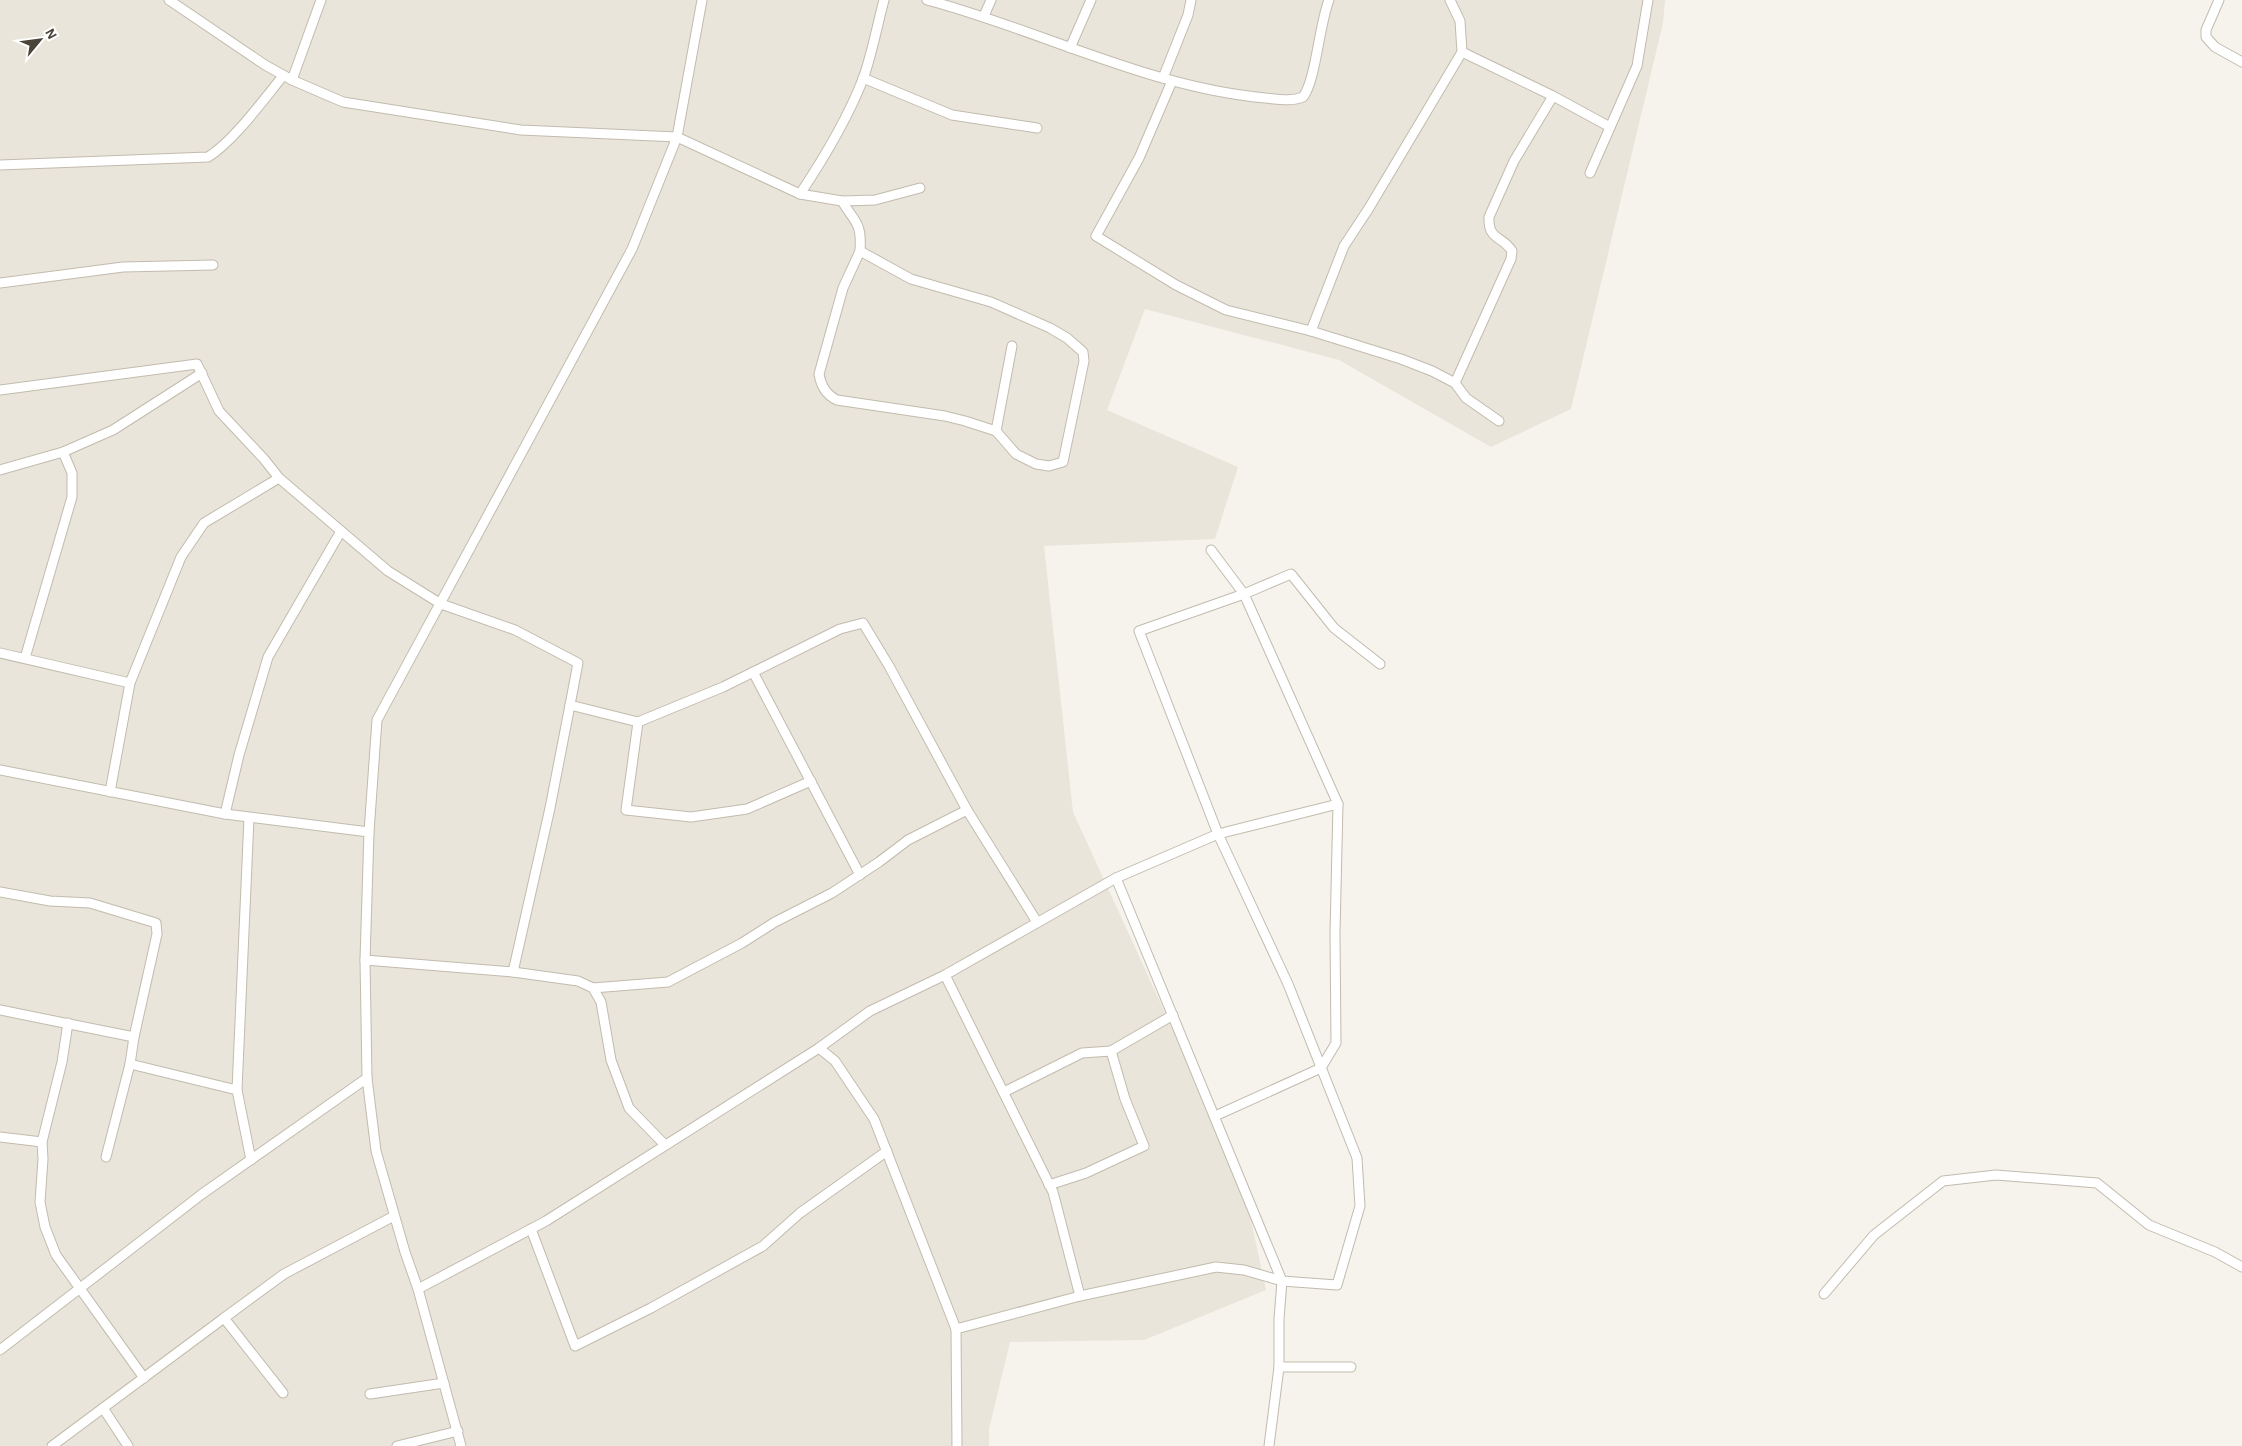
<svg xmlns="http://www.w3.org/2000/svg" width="2242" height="1446" viewBox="0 0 2242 1446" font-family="'Alegreya Sans',sans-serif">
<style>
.residential{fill:#eae5da}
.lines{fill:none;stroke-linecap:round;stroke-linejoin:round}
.minor-casing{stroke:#c2bbae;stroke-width:11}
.minor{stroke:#fff;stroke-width:9}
</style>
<rect width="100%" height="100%" fill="#f6f3ec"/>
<!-- residential -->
<path class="residential" d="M 0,0 L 1665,0 L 1663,23 L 1571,409 L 1491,447 L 1339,360 L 1145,309 L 1107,410 L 1238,467 L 1215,539 L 1044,546 L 1073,812 L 1243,1183 L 1266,1290 L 1144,1340 L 1010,1342 L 989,1429 L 989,1446 L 0,1446 Z"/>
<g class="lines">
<!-- minor casing -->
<g class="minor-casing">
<g id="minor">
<path d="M 169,0 L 265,65 L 292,80 L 343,102 L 521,130 L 677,137 L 800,194 L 842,201 L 875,200 L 920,188"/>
<path d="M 927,0 C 1040,30 1147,87 1265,98 C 1277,99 1291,102 1303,97 C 1316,80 1319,25 1329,0"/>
<path d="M 2219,0 L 2206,30 L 2206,37 L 2215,47 L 2242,62"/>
<path d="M 984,16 L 991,0"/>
<path d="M 1070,48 L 1091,0"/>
<path d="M 1462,52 L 1553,96 L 1610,127"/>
<path d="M 863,78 L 952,115 L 1037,128"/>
<path d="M 1163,78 L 1188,15 L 1191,0"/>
<path d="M 292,80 L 321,0"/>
<path d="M 1172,81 L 1139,158 L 1096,236 L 1176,285 L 1226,310 L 1311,331 L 1401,359 L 1432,371 L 1455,383 L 1511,259 L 1512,251 C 1502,235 1488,241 1489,217 L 1514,161 L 1553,96"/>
<path d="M 0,165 L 208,157 C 233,142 264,99 283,76"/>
<path d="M 1590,173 L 1637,66 L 1648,0"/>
<path d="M 800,194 C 824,158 847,120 863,79 C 872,54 877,26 884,0"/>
<path d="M 842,201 C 855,223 862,222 860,251"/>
<path d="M 860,251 L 911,279 L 991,302 L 1050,328 L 1067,338 L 1083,352 L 1084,361 L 1063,462 L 1049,466 L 1036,464 L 1016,454 L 996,431 L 965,421 L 945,416 L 837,400 C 826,395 821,386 819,374 L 843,288 Z"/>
<path d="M 0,283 L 123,267 L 213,265"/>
<path d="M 1311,331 L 1344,246 L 1369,208 L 1462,52 L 1460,21 L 1450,0"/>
<path d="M 1455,383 L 1466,398 L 1499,421"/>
<path d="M 0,390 L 197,364 L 219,411 L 264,459 L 279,478 L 388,571 L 441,604 L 515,630 L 578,663 L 570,705 L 638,722 L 723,687 L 840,629 L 863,623 L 889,666 L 967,810"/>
<path d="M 996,431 L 1012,346"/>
<path d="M 0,470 L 63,452 L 113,430 L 202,373"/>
<path d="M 1211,550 L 1244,594 L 1338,804 L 1335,933 L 1336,1043 L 1321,1068 L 1215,1116"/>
<path d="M 0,653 L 130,683"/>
<path d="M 25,658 L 72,497 L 72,473 L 63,452"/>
<path d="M 753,672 L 860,875"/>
<path d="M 638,722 L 626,810 L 691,817 L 747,809 L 811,781"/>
<path d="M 0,770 L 225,814 L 369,832"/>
<path d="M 110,792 L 130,683 L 181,557 L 204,523 L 279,478"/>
<path d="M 225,814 L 239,755 L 268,657 L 341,531"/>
<path d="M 1116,878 L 1218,834 L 1338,804"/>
<path d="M 0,892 L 50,901 L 90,903 L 156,923 L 157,934 L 134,1037"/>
<path d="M 365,960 L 513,972 L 578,981 L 593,988 L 601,1002 L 611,1060 L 629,1108 L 665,1145"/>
<path d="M 513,972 L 550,808 L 570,705"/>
<path d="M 945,975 L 1053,1192 L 1080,1296"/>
<path d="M 593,988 L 668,982 L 742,943 L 775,922 L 832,893 L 879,862 L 908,840 L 967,810 L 1037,922"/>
<path d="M 0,1010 L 134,1037 L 130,1064 L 237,1090 L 251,1160"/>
<path d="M 68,1023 L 62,1062 L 42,1142 L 43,1159 L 40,1202 L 45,1227 L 56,1255 L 144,1378"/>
<path d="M 819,1048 L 870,1011 L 945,975 L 1116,878 L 1282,1281 L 1279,1319 L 1279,1367 L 1269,1446"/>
<path d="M 1111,1051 L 1173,1015"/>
<path d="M 237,1090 L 249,818"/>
<path d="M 1004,1092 L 1082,1053 L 1111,1051 L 1125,1099 L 1144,1146 L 1086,1173 L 1049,1185"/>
<path d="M 0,1137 L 42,1142"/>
<path d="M 106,1157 L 130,1064"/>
<path d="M 531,1229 L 575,1346 L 651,1308 L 763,1246 L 800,1213 L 887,1151"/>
<path d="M 418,1289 L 546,1221 L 819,1048 L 835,1061 L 874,1119 L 956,1329 L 957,1446"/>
<path d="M 1824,1294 L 1874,1235 L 1943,1181 L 1996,1175 L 2097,1183 L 2149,1225 L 2215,1252 L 2242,1267"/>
<path d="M 956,1329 L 1080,1296 L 1216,1267 L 1244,1270 L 1282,1281 L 1337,1285 L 1360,1206 L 1357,1158 L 1288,984 L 1218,834 L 1139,631 L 1244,594 L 1291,574 L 1334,628 L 1380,664"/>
<path d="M 0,1350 L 202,1194 L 367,1078"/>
<path d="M 1279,1367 L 1351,1367"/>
<path d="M 283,1393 L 224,1318 L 284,1274 L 394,1216"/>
<path d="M 370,1394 L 444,1383"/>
<path d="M 103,1408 L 128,1446"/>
<path d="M 52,1446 L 224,1318"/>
<path d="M 397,1446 L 458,1431"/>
<path d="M 461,1446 L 418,1289 L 405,1252 L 376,1151 L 367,1078 L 365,960 L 369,832 L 377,720 L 632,249 L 677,137 L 702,0"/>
</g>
</g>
<!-- minor -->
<use href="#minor" class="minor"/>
</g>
<!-- north arrow -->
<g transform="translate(40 40) rotate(61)" stroke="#ffffff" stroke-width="4" paint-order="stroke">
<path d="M0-4L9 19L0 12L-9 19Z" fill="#4b4439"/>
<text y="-8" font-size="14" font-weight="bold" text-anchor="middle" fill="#4b4439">N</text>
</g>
</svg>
